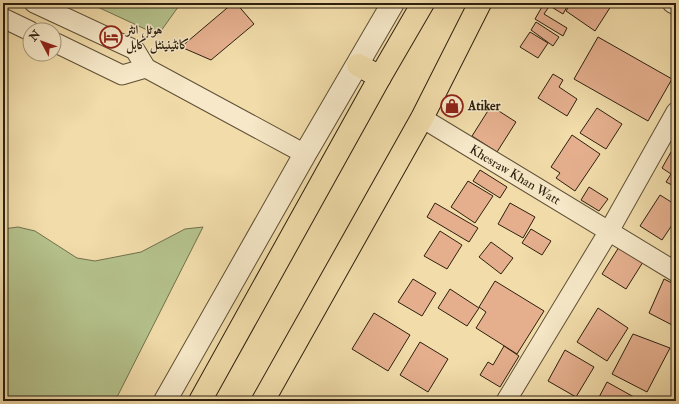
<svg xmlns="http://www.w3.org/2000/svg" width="679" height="404" viewBox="0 0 679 404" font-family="'IM FELL Double Pica',Amiri,serif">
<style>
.green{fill:#b5c28c;stroke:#71714d}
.building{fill:#e5af8e;stroke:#2d200e}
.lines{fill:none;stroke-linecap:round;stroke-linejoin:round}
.minor-casing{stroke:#5e4f35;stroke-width:21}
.tertiary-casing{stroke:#5e4f35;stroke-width:24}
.primary-casing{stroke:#2d200e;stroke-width:24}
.minor{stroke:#f6e8c8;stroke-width:19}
.tertiary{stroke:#f6e8c8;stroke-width:22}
.primary{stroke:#f1dcaa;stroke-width:22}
.labels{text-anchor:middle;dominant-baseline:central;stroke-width:3;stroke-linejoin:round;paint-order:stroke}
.poi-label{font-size:13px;font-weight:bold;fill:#2d200e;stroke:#f6e8c8;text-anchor:start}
.street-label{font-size:13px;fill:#2d200e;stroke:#f6e8c8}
</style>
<rect width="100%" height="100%" fill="#f1dcaa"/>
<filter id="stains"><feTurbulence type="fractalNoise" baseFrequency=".005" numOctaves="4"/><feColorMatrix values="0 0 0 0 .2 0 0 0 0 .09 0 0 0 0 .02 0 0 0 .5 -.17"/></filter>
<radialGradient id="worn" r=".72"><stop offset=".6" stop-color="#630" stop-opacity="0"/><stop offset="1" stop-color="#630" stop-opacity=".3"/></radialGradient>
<!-- green -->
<g class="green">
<path d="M 89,3 L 181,3 L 158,35 Z"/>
<path d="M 18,227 L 35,231 L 77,258 L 95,261 L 141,252 L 185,229 L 203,227 L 115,401 L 3,401 L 3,229 Z"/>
</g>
<!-- building -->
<g class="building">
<path d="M 233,3 L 236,3 L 254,24 L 211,60 L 181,47 Z"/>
<path d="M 545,3 L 569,3 L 563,14 Z"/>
<path d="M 571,3 L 613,3 L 595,31 L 566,11 Z"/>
<path d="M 543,5 L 548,8 L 544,14 L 567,28 L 563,36 L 535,19 Z"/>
<path d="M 536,22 L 559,37 L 553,46 L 531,30 Z"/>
<path d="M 530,32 L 548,43 L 538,58 L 520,47 Z"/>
<path d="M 598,37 L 672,79 L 648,121 L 574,79 Z"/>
<path d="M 553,74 L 563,80 L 559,87 L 577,99 L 567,116 L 538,98 Z"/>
<path d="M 491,106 L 516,122 L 497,152 L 472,136 Z"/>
<path d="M 597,108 L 622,124 L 606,149 L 580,133 Z"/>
<path d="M 572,135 L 600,154 L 575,191 L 556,178 L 560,173 L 551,167 Z"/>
<path d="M 671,152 L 676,155 L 676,187 L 666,182 L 671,174 L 662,168 Z"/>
<path d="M 480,170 L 507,187 L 500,198 L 473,181 Z"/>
<path d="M 468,181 L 493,196 L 475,223 L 451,207 Z"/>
<path d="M 589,187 L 608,199 L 599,211 L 581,200 Z"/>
<path d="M 660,195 L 676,205 L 676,219 L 662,240 L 640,226 Z"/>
<path d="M 435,203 L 478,228 L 469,242 L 427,217 Z"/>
<path d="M 510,203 L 535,217 L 523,238 L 498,224 Z"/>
<path d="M 531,229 L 551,241 L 542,255 L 522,243 Z"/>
<path d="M 440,231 L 462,245 L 447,269 L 424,256 Z"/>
<path d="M 491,242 L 513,258 L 501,274 L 479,257 Z"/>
<path d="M 619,247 L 643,262 L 626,289 L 602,274 Z"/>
<path d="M 413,279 L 436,293 L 422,316 L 398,302 Z"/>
<path d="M 664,279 L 676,285 L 676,327 L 649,313 Z"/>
<path d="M 495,281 L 544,311 L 517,354 L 476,328 L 486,312 L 479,307 Z"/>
<path d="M 450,289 L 479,308 L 467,326 L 438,308 Z"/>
<path d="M 598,308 L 628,328 L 607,361 L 577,342 Z"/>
<path d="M 374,313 L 410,335 L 388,371 L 352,349 Z"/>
<path d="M 633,334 L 670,348 L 647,392 L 612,374 Z"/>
<path d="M 420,342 L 448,359 L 428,392 L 400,375 Z"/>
<path d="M 504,346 L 519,356 L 500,387 L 480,375 L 488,362 L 493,365 Z"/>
<path d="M 565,350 L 594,367 L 576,397 L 548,381 Z"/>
<path d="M 607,382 L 641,401 L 597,401 Z"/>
</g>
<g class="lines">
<!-- minor casing -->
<g class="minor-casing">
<g id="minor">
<path d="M 34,3 L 135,50 L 146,68 L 305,154"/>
<path d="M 672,3 L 676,5"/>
<path d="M 3,18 L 30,31"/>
<path d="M 54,42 L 122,75 L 146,68"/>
<path d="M 422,118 L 676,272"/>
<path d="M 506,401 L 609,231 L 676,112"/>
</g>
</g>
<!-- tertiary casing -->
<g class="tertiary-casing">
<path id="tertiary" d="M 165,401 L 305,154 L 393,3"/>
</g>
<!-- primary casing -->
<g class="primary-casing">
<g id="primary">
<path d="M 358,65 L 380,77"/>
<path d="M 200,401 L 380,77 L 423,3"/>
<path d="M 263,401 L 422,118 L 480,3"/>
</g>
</g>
<!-- minor -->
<use href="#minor" class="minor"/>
<!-- tertiary -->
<use href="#tertiary" class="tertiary"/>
<!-- primary -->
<use href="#primary" class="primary"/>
</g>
<!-- icons -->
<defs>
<g id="hotel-ring" transform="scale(1.15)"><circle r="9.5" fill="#f6e8c8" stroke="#8f2418" stroke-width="1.5"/><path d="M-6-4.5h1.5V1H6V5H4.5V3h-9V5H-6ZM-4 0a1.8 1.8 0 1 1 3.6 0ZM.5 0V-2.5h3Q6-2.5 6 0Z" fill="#8f2418"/></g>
<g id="shop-ring" transform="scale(1.15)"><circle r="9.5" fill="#f6e8c8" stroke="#8f2418" stroke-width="1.5"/><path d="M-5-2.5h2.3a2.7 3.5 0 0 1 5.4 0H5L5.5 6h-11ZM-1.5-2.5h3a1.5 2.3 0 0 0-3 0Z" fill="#8f2418"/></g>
</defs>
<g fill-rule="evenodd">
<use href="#hotel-ring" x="111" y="37"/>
<use href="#shop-ring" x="452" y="106"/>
</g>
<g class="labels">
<!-- poi labels -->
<g class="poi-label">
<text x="126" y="30">ہوٹل انٹر<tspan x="126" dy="15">کانٹینینٹل کابل</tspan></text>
<text x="468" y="106">Atiker</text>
</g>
<!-- street labels -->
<g class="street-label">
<text transform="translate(515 175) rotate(31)">Khesraw Khan Watt</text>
</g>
</g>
<!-- margin -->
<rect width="679" height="404" fill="none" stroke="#f1dcaa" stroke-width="16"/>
<rect x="4" y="4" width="671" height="396" fill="none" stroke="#2d200e" stroke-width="2"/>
<rect x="8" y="8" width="663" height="388" fill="none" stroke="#2d200e"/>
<!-- north arrow -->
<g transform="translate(42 42) rotate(311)"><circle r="19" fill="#f6e8c8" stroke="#a6987e"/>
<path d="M0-3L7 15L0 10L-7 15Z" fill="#8f2418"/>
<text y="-6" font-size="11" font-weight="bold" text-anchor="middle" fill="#2d200e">N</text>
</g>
<rect width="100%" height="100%" filter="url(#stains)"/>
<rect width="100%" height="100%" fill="url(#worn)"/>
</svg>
